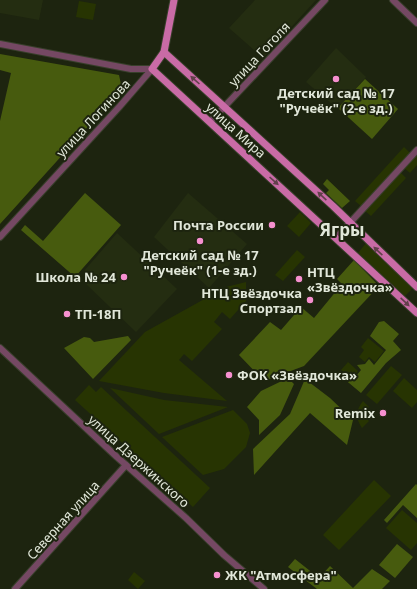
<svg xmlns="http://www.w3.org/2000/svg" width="417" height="589" viewBox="0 0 417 589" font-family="'Noto Sans',sans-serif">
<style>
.built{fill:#242d11}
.green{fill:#273402}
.forest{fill:#475b0e}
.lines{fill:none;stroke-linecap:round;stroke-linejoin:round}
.minor-casing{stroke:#383f2b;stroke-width:8}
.major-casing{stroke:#383f2b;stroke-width:9}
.minor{stroke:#754863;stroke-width:6}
.major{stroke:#c96ba6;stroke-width:7}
.oneway{fill:#62404b}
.poi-dot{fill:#f690cf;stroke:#1d240f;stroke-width:1.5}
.labels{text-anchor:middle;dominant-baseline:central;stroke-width:4;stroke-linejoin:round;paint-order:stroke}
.street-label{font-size:13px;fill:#e1e7d9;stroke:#1d240f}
.poi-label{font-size:13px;font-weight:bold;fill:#e1e7d9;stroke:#1d240f;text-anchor:end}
.district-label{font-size:17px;font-weight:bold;fill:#e1e7d9;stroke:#1d240f}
</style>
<rect width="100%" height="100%" fill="#1d240f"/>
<!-- built -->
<g class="built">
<path d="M 0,0 L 43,0 L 39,20 L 0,13 Z"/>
<path d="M 255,0 L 316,0 L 263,58 L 229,28 Z"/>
<path d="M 336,48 L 366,77 L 338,109 L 306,82 Z"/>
<path d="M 188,193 L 247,244 L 209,288 L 154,237 Z"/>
<path d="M 117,233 L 177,289 L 136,332 L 85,283 L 84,271 Z"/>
</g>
<!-- green -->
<g class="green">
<path d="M 79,1 L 96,4 L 93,20 L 76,17 Z"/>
<path d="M 404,147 L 410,153 L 361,206 L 355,201 Z"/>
<path d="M 417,153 L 417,165 L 410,173 L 404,168 Z"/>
<path d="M 400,172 L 406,178 L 371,216 L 364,210 Z"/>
<path d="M 300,212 L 311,223 L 299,237 L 287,226 Z"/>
<path d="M 367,242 L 415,286 L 405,296 L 358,253 Z"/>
<path d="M 297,250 L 305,257 L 283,281 L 275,275 Z"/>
<path d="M 246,282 L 246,301 L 230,319 L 222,312 L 214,322 L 222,329 L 192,361 L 184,354 L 179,360 L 227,401 L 164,393 L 99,381 L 145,332 L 226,287 Z"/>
<path d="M 368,338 L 384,351 L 375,362 L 369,357 L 365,362 L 359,357 L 364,350 L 361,347 Z"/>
<path d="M 348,362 L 358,371 L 352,379 L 341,370 Z"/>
<path d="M 391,366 L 402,375 L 377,404 L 366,395 Z"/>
<path d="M 404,378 L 417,390 L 417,402 L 412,408 L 393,391 Z"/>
<path d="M 89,385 L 96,392 L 101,387 L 210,488 L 193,507 L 75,400 Z"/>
<path d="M 110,388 L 164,400 L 228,407 L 159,434 Z"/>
<path d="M 363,401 L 369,407 L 362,414 L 369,421 L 362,428 C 355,418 356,410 363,401 Z"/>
<path d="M 233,410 L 247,424 L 250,433 L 246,447 L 224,469 L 203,475 L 162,437 Z"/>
<path d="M 374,480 L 391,496 L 339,550 L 323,535 Z"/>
<path d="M 402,510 L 417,523 L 417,543 L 411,550 L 386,528 Z"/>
<path d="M 134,572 L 145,581 L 138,589 L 128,580 Z"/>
</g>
<!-- forest -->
<g class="forest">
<path d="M 0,54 L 119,75 L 122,89 L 0,224 L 0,121 L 11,73 L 0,70 Z"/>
<path d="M 365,79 L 398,109 L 372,139 L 338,108 Z"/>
<path d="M 327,179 L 350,201 L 342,208 L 326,193 L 329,190 L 323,184 Z"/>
<path d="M 85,193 L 121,225 L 75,277 L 21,230 L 25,225 L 43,241 Z"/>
<path d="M 354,260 L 379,286 L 304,366 L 264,381 L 239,355 L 270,322 L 281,330 L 301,307 L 314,318 L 342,284 L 337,279 Z"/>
<path d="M 384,321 L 399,334 L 393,341 L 401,350 L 386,363 L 361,393 L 343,378 L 345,375 L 352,381 L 361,370 L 357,365 L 365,364 L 369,359 L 374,365 L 386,350 L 370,336 L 379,322 Z"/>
<path d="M 128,336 L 131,340 L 93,379 L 64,348 L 84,337 L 90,338 L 94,342 Z"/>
<path d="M 288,378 L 294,384 L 280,415 L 259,435 L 259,420 L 247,407 L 261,391 Z"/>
<path d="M 305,379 L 330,398 L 353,420 L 347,445 L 310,413 L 254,475 L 253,449 L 290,414 Z"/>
<path d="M 416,484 L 417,485 L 417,518 L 403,505 L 387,523 L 384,520 Z"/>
<path d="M 397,544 L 413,557 L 395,578 L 379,565 Z"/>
<path d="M 295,559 L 319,578 L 330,566 L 353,588 L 372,569 L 390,581 L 382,589 L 317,589 L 288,567 Z"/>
</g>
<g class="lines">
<!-- minor casing -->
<g class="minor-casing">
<g id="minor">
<path d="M 393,0 L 417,23"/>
<path d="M 0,44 L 131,69 L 152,69"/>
<path d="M 210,122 L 325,0"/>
<path d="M 0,237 L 120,106 L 152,69"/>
<path d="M 336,238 L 417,150"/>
<path d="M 0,348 L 117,457 L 186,518 L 224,555 L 264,589"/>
<path d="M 15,589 L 126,465"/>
</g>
</g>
<!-- major casing -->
<g class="major-casing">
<g id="major">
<path d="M 174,0 L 164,52 L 152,69 L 417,313"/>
<path d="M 164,52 L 333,206 L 417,287"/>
</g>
</g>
<!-- minor -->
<use href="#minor" class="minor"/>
<!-- major -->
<use href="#major" class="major"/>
</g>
<!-- one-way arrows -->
<defs><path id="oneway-solid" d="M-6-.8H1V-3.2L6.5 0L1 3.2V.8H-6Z"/></defs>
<g class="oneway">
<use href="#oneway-solid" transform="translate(195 80) rotate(-138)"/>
<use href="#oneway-solid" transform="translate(274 181) rotate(42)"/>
<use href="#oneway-solid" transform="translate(322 196) rotate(-137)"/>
<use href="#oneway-solid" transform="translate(378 251) rotate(-137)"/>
<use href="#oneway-solid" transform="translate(405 302) rotate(43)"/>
</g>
<!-- markers -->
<g class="poi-dot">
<circle cx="336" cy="79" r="4"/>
<circle cx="272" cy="225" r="4"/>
<circle cx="200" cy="241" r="4"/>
<circle cx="124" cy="277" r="4"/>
<circle cx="299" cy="279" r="4"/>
<circle cx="310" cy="300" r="4"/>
<circle cx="67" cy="314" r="4"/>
<circle cx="229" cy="375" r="4"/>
<circle cx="383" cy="413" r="4"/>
<circle cx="217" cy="575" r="4"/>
</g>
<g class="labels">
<!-- street labels -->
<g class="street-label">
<text transform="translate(259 54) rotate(-47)">улица Гоголя</text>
<text transform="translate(93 118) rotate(-47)">улица Логинова</text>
<text transform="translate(236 130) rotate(42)">улица Мира</text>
<text transform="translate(139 461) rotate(42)">улица Дзержинского</text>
<text transform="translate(63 520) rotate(-48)">Северная улица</text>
</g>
<!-- poi labels -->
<g class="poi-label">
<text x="336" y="93" text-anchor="middle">Детский сад № 17<tspan x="336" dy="15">"Ручеёк" (2-е зд.)</tspan></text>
<text x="264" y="225">Почта России</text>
<text x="200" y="255" text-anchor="middle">Детский сад № 17<tspan x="200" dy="15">"Ручеёк" (1-е зд.)</tspan></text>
<text x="307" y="272" text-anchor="start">НТЦ<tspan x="307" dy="15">«Звёздочка»</tspan></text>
<text x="116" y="277">Школа № 24</text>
<text x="302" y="293">НТЦ Звёздочка<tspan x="302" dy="15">Спортзал</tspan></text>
<text x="75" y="314" text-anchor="start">ТП-18П</text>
<text x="237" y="375" text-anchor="start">ФОК «Звёздочка»</text>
<text x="375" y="413">Remix</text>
<text x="225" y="575" text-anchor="start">ЖК "Атмосфера"</text>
</g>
<!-- district labels -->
<g class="district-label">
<text x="342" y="229">Ягры</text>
</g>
</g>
</svg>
